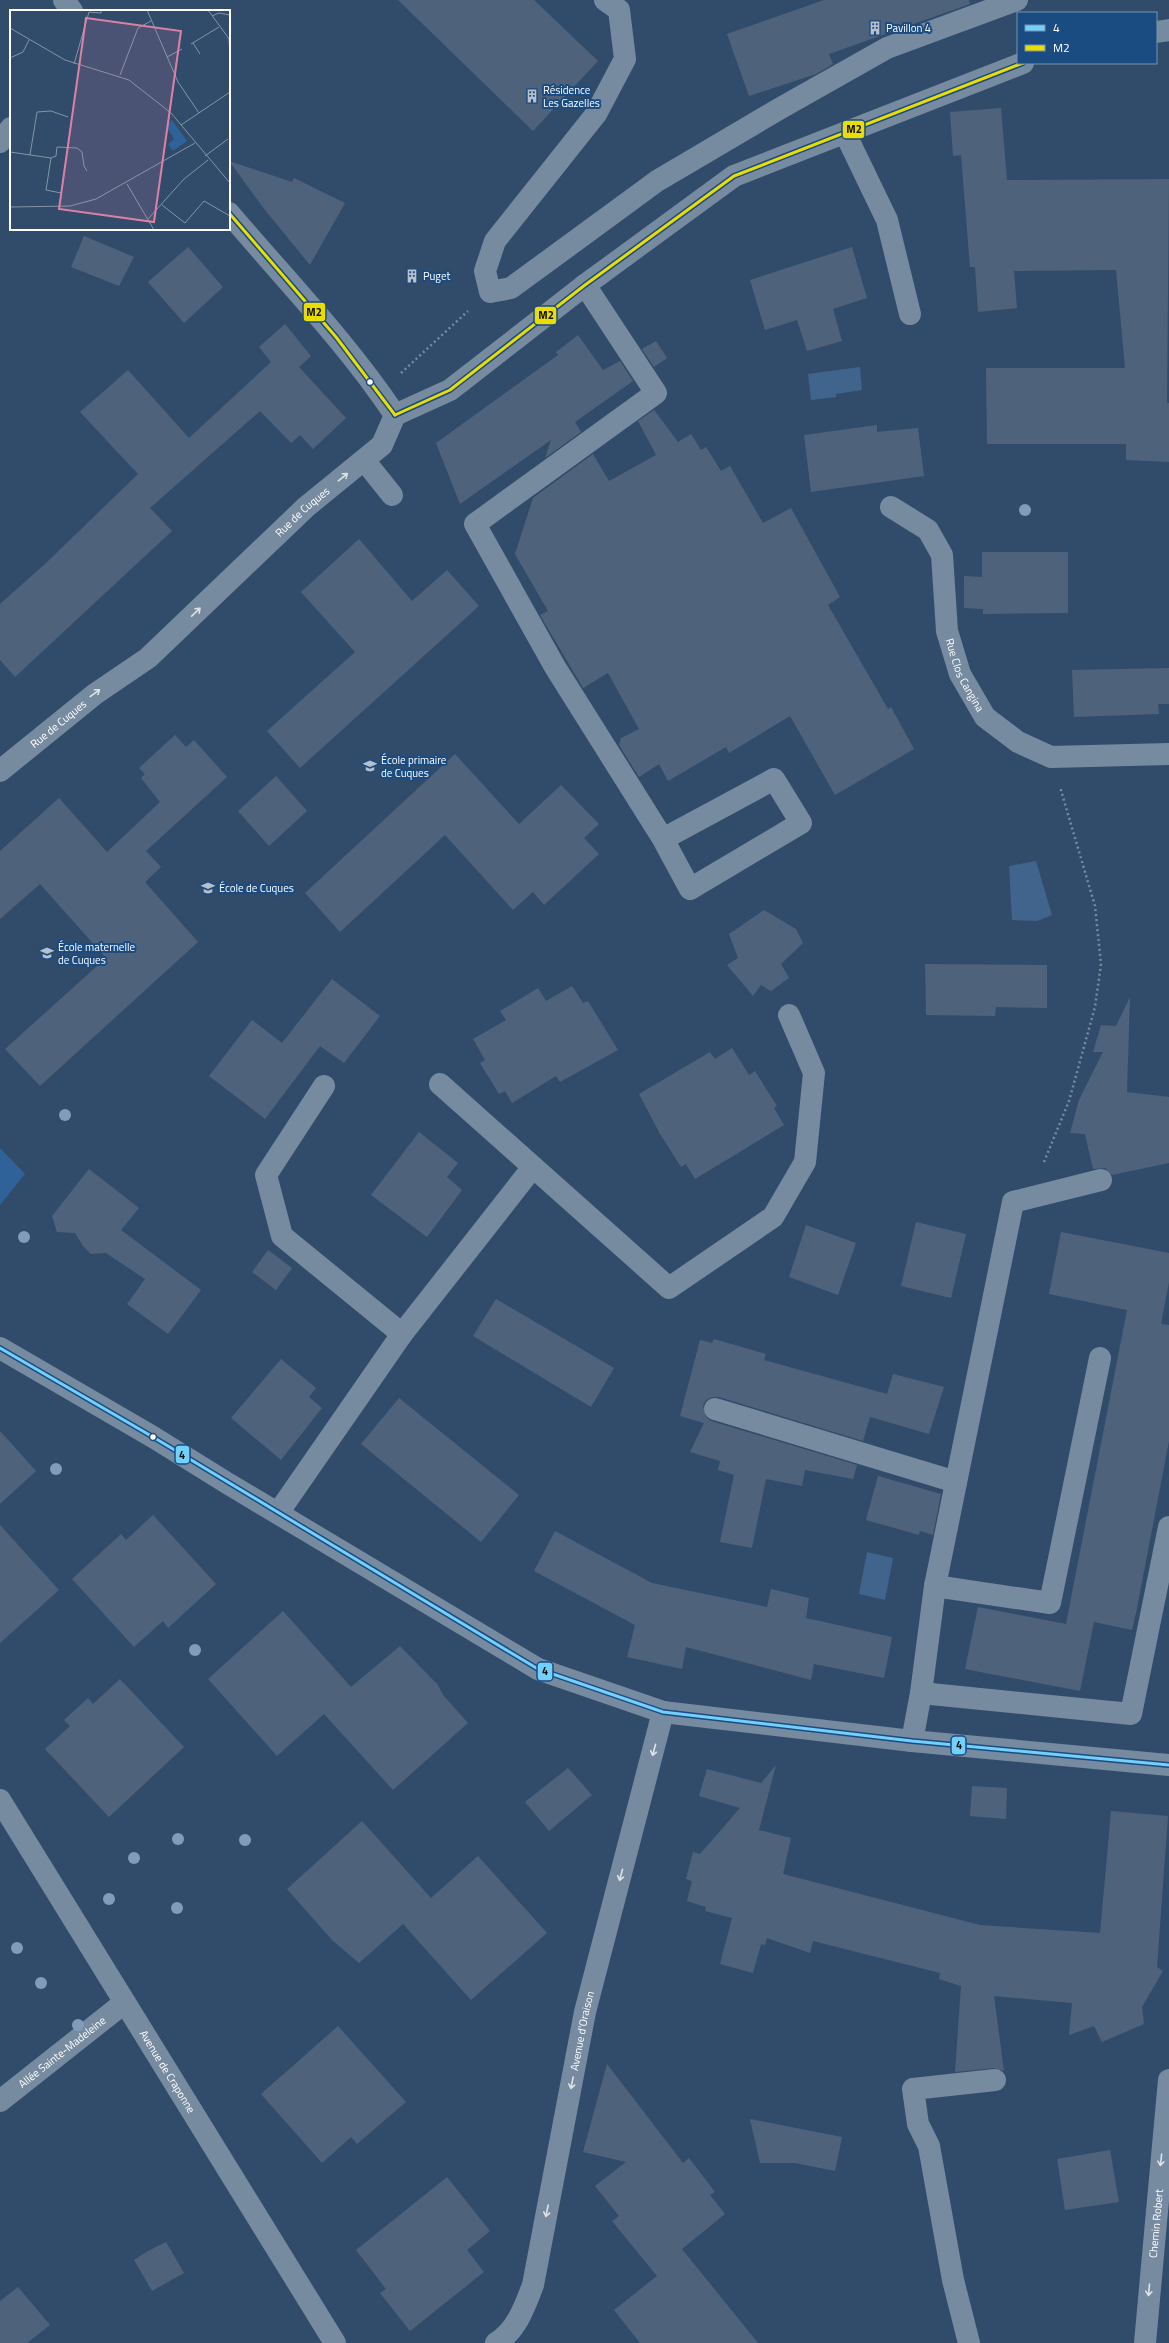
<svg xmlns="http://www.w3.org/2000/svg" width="1169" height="2343" viewBox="0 0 1169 2343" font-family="'Titillium Web',sans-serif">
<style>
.green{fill:#2e6299}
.water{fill:#40648b}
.building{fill:#4e637b}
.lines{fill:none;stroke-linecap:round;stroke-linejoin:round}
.path{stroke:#778ba0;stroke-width:2.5;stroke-dasharray:2 3;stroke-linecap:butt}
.minor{stroke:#778ba0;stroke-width:22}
.bus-1-casing{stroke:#1a4b81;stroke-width:6}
.bus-2-casing{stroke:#1a4b81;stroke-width:6}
.bus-1{stroke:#73d0fb;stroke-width:3}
.bus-2{stroke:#ebdd00;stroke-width:3}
.tree{fill:#819cb8}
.oneway{stroke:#dde2e7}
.bus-dot{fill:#fff;stroke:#1a4b81;stroke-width:1.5}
.labels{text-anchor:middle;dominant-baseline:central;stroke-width:4;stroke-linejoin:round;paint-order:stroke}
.poi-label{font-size:11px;fill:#fff;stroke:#1a4b81;text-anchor:start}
.street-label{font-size:11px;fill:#fff;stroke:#1a4b81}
.inset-road{fill:none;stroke:#8394a6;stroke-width:1}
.view{fill:#dd80a5;fill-opacity:0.15;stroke:#dd80a5;stroke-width:2}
.inset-edge{fill:none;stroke:#fff;stroke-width:2}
.line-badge{stroke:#1a4b81;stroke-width:1.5}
.pale-badge-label{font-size:11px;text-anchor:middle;font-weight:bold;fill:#111}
</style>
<rect width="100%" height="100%" fill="#314c6a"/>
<!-- green -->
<path class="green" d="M 0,1148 L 25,1174 L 0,1205 Z"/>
<!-- water -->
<g class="water">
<path d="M 860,367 L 862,390 L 836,394 L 836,397 L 811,400 L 808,374 Z"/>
<path d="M 1036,861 L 1052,915 L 1037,921 L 1012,920 L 1009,866 Z"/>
<path d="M 867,1552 L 893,1558 L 885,1600 L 859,1594 Z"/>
</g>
<!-- building -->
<g class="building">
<path d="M 398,0 L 534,0 L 598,61 L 533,131 Z"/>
<path d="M 824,0 L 969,0 L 970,4 L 829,54 L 833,64 L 816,74 L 749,96 L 727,34 Z"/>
<path d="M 1001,108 L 1007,180 L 1169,179 L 1167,403 L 1169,403 L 1169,462 L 1126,460 L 1126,444 L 987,444 L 986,368 L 1125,368 L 1116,270 L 1014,271 L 1017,308 L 978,312 L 975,267 L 970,267 L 961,155 L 953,156 L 950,112 Z"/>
<path d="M 229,161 L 292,182 L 294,178 L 345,203 L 310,265 L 265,210 Z"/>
<path d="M 84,236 L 134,257 L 119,286 L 71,267 Z"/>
<path d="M 188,247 L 223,287 L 184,323 L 148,282 Z"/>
<path d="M 852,247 L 867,298 L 833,309 L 842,341 L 807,351 L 797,320 L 765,330 L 750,280 Z"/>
<path d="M 285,324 L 311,356 L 299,367 L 346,418 L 313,449 L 300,435 L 291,443 L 260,411 L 150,508 L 172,531 L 15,677 L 0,660 L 0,604 L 46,563 L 138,474 L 80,412 L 128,370 L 189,438 L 271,362 L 259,347 Z"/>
<path d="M 578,335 L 603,370 L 620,361 L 633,381 L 575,422 L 581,432 L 545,458 L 551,440 L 460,504 L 436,443 L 558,355 L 556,352 Z"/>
<path d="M 656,341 L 667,358 L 654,367 L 642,349 Z"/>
<path d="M 654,410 L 678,442 L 691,434 L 701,450 L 706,447 L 721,471 L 730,466 L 763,523 L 791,508 L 840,597 L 828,605 L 888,709 L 891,707 L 914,749 L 835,795 L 790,716 L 729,753 L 726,747 L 668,781 L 659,764 L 639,777 L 619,745 L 621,738 L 639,729 L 608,673 L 583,688 L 540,615 L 548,611 L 515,554 L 533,498 L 593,454 L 609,481 L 656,455 L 638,421 Z"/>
<path d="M 877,425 L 877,432 L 918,428 L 924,476 L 811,492 L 804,435 Z"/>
<path d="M 359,539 L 412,601 L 447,570 L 479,606 L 300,768 L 267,731 L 355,652 L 301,592 Z"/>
<path d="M 982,552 L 1068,552 L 1068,613 L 983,614 L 983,609 L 964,608 L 964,576 L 982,577 Z"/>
<path d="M 1169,668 L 1169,704 L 1158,704 L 1159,714 L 1074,717 L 1072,670 Z"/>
<path d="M 175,735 L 186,747 L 194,740 L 227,777 L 146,851 L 161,867 L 145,882 L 198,942 L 40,1086 L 5,1049 L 106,958 L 40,884 L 0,919 L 0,851 L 59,798 L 107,852 L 160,802 L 141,778 L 145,774 L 139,768 Z"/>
<path d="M 455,754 L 519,824 L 561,785 L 599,824 L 584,838 L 599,854 L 544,905 L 533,892 L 513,910 L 445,835 L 340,932 L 305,893 Z"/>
<path d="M 276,776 L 307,811 L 269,846 L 238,811 Z"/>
<path d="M 764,910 L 796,929 L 803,943 L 781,964 L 789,978 L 771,991 L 761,985 L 753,996 L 727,965 L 738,958 L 729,934 Z"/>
<path d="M 925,964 L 1047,965 L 1047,1008 L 996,1007 L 995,1016 L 926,1015 Z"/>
<path d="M 332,979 L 380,1016 L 344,1063 L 320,1046 L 265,1119 L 209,1076 L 252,1020 L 282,1043 Z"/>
<path d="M 572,986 L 583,1003 L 588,1001 L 618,1050 L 560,1082 L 556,1076 L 512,1103 L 505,1091 L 499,1094 L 480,1063 L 485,1060 L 473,1039 L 506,1020 L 500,1011 L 538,988 L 546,1001 Z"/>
<path d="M 1130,997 L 1127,1092 L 1169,1097 L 1169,1163 L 1112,1175 L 1105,1168 L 1093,1169 L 1085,1134 L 1070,1133 L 1079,1100 L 1103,1052 L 1093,1052 L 1101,1025 L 1116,1026 Z"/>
<path d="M 732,1048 L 749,1075 L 755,1071 L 777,1106 L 774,1108 L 784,1125 L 695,1179 L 686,1164 L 681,1167 L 660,1134 L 639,1094 L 710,1052 L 715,1059 Z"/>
<path d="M 419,1132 L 458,1163 L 447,1177 L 462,1190 L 427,1237 L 371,1195 Z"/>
<path d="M 89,1169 L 139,1208 L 121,1230 L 201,1290 L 168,1334 L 127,1304 L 145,1279 L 106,1253 L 91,1254 L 83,1246 L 75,1233 L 57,1232 L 52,1216 Z"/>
<path d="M 916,1222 L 966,1234 L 951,1298 L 901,1286 Z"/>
<path d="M 806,1225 L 856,1243 L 838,1295 L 789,1277 Z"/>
<path d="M 1061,1232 L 1169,1253 L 1169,1282 L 1161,1324 L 1169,1325 L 1169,1441 L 1137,1608 L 1132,1630 L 1094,1622 L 1080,1691 L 965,1669 L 978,1607 L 1066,1624 L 1127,1310 L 1049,1294 Z"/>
<path d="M 268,1250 L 292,1268 L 276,1290 L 252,1272 Z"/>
<path d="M 496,1299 L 614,1368 L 591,1407 L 473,1336 Z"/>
<path d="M 714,1339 L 766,1354 L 764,1360 L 887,1394 L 893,1374 L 944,1387 L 929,1434 L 870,1417 L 863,1441 L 719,1397 L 712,1397 L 706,1400 L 703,1406 L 706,1417 L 711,1421 L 857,1465 L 853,1479 L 805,1470 L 802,1486 L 766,1479 L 752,1548 L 720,1542 L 734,1475 L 718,1470 L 720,1461 L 690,1452 L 704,1423 L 680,1416 L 700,1340 L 712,1343 Z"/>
<path d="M 281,1359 L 316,1388 L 309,1397 L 322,1408 L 281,1460 L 231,1418 Z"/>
<path d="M 399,1398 L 519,1495 L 481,1542 L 361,1444 Z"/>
<path d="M 0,1431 L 36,1471 L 0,1504 Z"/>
<path d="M 878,1476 L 941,1494 L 933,1535 L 920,1531 L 919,1535 L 866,1520 Z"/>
<path d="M 153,1515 L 216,1584 L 168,1628 L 163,1621 L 134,1647 L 72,1579 L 121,1534 L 126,1540 Z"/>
<path d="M 0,1525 L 59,1590 L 0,1643 Z"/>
<path d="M 555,1531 L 652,1583 L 767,1607 L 771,1589 L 809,1598 L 806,1618 L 892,1637 L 884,1678 L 814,1664 L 811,1680 L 686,1647 L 682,1669 L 627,1657 L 635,1625 L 534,1571 Z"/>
<path d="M 283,1611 L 351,1687 L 400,1646 L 438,1685 L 443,1695 L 468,1723 L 393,1790 L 324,1714 L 277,1756 L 208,1679 Z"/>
<path d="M 120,1679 L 184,1747 L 109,1817 L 45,1749 L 70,1726 L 64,1720 L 88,1698 L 93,1704 Z"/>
<path d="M 776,1765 L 759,1830 L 791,1838 L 783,1874 L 980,1925 L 1100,1933 L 1111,1811 L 1168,1816 L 1157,1967 L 1163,1971 L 1142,2007 L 1144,2024 L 1102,2042 L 1094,2026 L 1069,2035 L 1072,2003 L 994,1996 L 1004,2071 L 994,2068 L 955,2072 L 961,1986 L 939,1979 L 940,1973 L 813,1941 L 810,1953 L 767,1938 L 765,1945 L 761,1944 L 753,1973 L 720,1964 L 732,1918 L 705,1911 L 706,1907 L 687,1901 L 692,1881 L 686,1879 L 693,1852 L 700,1854 L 740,1808 L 699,1796 L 707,1769 L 761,1783 Z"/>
<path d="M 568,1768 L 592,1795 L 549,1831 L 525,1802 Z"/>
<path d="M 972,1786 L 1007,1788 L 1006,1819 L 970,1816 Z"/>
<path d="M 362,1821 L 431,1898 L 478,1856 L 547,1933 L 471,2000 L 403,1924 L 359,1963 L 332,1940 L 287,1889 Z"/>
<path d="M 338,2026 L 406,2102 L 357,2144 L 351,2137 L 322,2163 L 261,2094 Z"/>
<path d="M 607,2064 L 683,2163 L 689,2158 L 715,2192 L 710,2195 L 725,2214 L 682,2249 L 758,2343 L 640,2343 L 614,2310 L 657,2276 L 612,2221 L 619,2216 L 595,2186 L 626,2162 L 583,2152 Z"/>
<path d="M 750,2119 L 842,2137 L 835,2171 L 795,2163 L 760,2163 Z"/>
<path d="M 1110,2150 L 1119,2202 L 1065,2210 L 1057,2159 Z"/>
<path d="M 447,2177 L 490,2231 L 467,2250 L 484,2272 L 410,2331 L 380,2293 L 386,2289 L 356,2250 Z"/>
<path d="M 166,2242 L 184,2273 L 152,2291 L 134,2260 L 148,2251 Z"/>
<path d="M 18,2287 L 50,2325 L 27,2343 L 0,2343 L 0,2301 Z"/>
</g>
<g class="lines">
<!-- path -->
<g class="path">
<path d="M 401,373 L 468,311"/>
<path d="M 1044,1162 L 1069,1101 L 1095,1007 L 1101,964 L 1095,906 L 1060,787"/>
</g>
<!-- minor -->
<g class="minor">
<path d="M 64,0 L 72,11"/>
<path d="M 605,0 L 619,10 L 625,59 L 596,114 L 495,241 L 485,271 L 490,292 L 511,288 L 657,181 L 779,109 L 887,48 L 1017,0"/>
<path d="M 1156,32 L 1169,30"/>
<path d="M 845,133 L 887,220 L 910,314"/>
<path d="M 0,142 L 11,128"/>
<path d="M 229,213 C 285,279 347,343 395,415"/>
<path d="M 585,285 L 656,393 L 475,524 L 555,667 L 663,839 L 774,779 L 801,823 L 690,889 L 663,839"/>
<path d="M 395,415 L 450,390 L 585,285 L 734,176 L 1023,63"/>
<path d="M 364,460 L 392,495"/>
<path id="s1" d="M 891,507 L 928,530 L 942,555 L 947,631 L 960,674 L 985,717 L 1018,742 L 1051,757 L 1169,754"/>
<path id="s2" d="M 0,771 L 95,694 L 148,658 L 306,507 L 382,445 L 395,415"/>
<path d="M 440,1084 L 669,1288 L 773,1217 L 805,1162 L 814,1073 L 789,1015"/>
<path d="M 402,1334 L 533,1167"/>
<path d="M 0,1348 L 153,1437 L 227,1483 L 538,1669 L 663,1712 L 912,1741 L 1169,1765"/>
<path d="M 715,1409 L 956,1482"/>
<path d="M 278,1513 L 402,1334 L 282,1236 L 266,1175 L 324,1086"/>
<path d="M 935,1586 L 1013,1202 L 1101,1180"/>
<path d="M 921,1693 L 935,1586 L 1050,1603 L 1100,1358"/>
<path d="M 912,1741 L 921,1693 L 1131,1714 L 1169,1527"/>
<path id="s3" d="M 0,1800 L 335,2343"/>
<path id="s4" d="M 0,2101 L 124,2003"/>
<path id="s5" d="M 496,2343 C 517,2330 525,2306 533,2285 L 585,2012 L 663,1712"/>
<path d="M 969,2343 L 953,2280 L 929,2146 L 918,2124 L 913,2089 L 995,2080"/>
<path id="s6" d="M 1145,2343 L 1169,2080"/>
</g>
<!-- bus-1 casing -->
<g class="bus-1-casing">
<path id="bus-1" d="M 0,1348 L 153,1437 L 538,1669 L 663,1712 L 912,1741 L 1169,1765"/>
</g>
<!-- bus-2 casing -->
<g class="bus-2-casing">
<g id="bus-2">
<path d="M 229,213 L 336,337 L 395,415"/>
<path d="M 395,415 L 450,390 L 585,285 L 734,176 L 1023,63"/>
</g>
</g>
<!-- bus-1 -->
<use href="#bus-1" class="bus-1"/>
<!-- bus-2 -->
<use href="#bus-2" class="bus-2"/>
</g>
<!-- trees -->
<g class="tree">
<circle cx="1025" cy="510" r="6"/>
<circle cx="65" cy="1115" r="6"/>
<circle cx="24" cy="1237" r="6"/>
<circle cx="56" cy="1469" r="6"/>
<circle cx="195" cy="1650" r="6"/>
<circle cx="178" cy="1839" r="6"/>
<circle cx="245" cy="1840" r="6"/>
<circle cx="134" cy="1858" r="6"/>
<circle cx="109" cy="1899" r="6"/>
<circle cx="177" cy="1908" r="6"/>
<circle cx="17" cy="1948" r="6"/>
<circle cx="41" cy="1983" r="6"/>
<circle cx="78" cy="2025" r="6"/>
</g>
<!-- one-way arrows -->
<defs><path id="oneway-shaft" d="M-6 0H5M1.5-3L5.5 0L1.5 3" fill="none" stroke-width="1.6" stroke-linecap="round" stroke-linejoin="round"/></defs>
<g class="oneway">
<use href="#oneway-shaft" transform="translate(343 477) rotate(-39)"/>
<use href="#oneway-shaft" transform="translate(196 612) rotate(-44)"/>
<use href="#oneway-shaft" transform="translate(95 693) rotate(-36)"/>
<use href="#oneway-shaft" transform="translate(654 1750) rotate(105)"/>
<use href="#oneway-shaft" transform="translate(621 1875) rotate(105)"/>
<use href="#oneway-shaft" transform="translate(572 2083) rotate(101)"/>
<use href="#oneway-shaft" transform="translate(1161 2160) rotate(96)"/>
<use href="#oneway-shaft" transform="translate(547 2211) rotate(101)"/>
<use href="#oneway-shaft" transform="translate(1149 2290) rotate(95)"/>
</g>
<!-- icons -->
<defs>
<g id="building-bare" transform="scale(1.08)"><path d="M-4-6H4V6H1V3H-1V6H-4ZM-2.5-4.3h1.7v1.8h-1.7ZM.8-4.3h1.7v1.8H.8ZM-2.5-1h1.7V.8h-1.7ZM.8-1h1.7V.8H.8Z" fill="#b7c0cb" stroke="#1a4b81" stroke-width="2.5" paint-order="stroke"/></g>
<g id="school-bare" transform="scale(1.08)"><path d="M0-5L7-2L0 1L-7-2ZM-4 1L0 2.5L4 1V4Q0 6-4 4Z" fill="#b7c0cb" stroke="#1a4b81" stroke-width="2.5" paint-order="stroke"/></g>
</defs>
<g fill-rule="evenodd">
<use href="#building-bare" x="875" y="28"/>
<use href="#building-bare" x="532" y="96"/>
<use href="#building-bare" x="412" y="276"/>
<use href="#school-bare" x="370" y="766"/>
<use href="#school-bare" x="208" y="888"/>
<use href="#school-bare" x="47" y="953"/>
</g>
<!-- markers -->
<g class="bus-dot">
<circle cx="370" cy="382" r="3.5"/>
<circle cx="153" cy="1437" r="3.5"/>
</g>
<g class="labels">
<!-- poi labels -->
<g class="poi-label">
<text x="886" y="28">Pavillon 4</text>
<text x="543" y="90">Résidence<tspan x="543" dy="13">Les Gazelles</tspan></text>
<text x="423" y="276">Puget</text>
<text x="381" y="760">École primaire<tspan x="381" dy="13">de Cuques</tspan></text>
<text x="219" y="888">École de Cuques</text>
<text x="58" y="947">École maternelle<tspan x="58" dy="13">de Cuques</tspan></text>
</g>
<!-- street labels -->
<g class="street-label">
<text stroke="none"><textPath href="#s2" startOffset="399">Rue de Cuques</textPath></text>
<text stroke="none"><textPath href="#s1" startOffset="196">Rue Clos Cangina</textPath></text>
<text stroke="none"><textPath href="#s2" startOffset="75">Rue de Cuques</textPath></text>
<text stroke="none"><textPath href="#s5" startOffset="329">Avenue d'Oraison</textPath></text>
<text stroke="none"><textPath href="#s4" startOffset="79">Allée Sainte-Madeleine</textPath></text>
<text stroke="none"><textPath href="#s3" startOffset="319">Avenue de Craponne</textPath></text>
<text stroke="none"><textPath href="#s6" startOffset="120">Chemin Robert</textPath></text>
</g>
</g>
<!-- overview -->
<g transform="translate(10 10)">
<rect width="220" height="220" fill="#314c6a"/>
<path d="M 162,110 L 177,131 L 163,141 L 158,134 L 164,129 L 156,116 Z" fill="#2e6299"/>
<path class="inset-road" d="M 137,0 L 168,72 L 189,103M 198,0 L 220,30M 202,6 L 209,3 L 220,5M 0,18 L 55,50 L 119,70 L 161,103 L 220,173M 219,29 L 220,43M 183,33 L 190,44M 181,34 L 209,17M 157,47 L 172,39M 0,48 L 13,42 L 19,30M 64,54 L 79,2 L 91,3 L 91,0M 110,65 L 128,18 L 141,11M 171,115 L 220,82M 0,142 L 41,148 L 36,180 L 51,183M 20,145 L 27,102 L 41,101 L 58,107M 195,146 L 218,129M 41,148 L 46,146 L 47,137 L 67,138 L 72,142 L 74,156 L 77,161M 117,174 L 144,220M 152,195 L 175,213 L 194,191 L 220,206M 0,197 L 60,196 L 86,189 L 185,133M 138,209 L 174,169 L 198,150"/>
<path class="view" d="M 76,8 L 171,21 L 144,212 L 49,199 Z"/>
<rect width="220" height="220" class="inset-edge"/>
</g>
<g class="line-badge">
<rect x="842" y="120" width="23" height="19" rx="4" fill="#ebdd00"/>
<rect x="303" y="302" width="23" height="20" rx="4" fill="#ebdd00"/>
<rect x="534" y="306" width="23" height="19" rx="4" fill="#ebdd00"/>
<rect x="175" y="1445" width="15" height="19" rx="4" fill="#73d0fb"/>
<rect x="537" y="1662" width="16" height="19" rx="4" fill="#73d0fb"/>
<rect x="951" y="1736" width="15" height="19" rx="4" fill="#73d0fb"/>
</g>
<g class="pale-badge-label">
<text x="854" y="133">M2</text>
<text x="314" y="316">M2</text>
<text x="546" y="319">M2</text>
<text x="182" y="1459">4</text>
<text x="545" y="1675">4</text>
<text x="959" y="1749">4</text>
</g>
<!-- legend -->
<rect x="1017" y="12" width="140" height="52" fill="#1a4b81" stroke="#7693b3"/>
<rect x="1025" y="25" width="20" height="6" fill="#73d0fb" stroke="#7693b3"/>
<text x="1053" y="32" font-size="12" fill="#ffffff">4</text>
<rect x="1025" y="45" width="20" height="6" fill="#ebdd00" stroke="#7693b3"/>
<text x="1053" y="52" font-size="12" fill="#ffffff">M2</text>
</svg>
